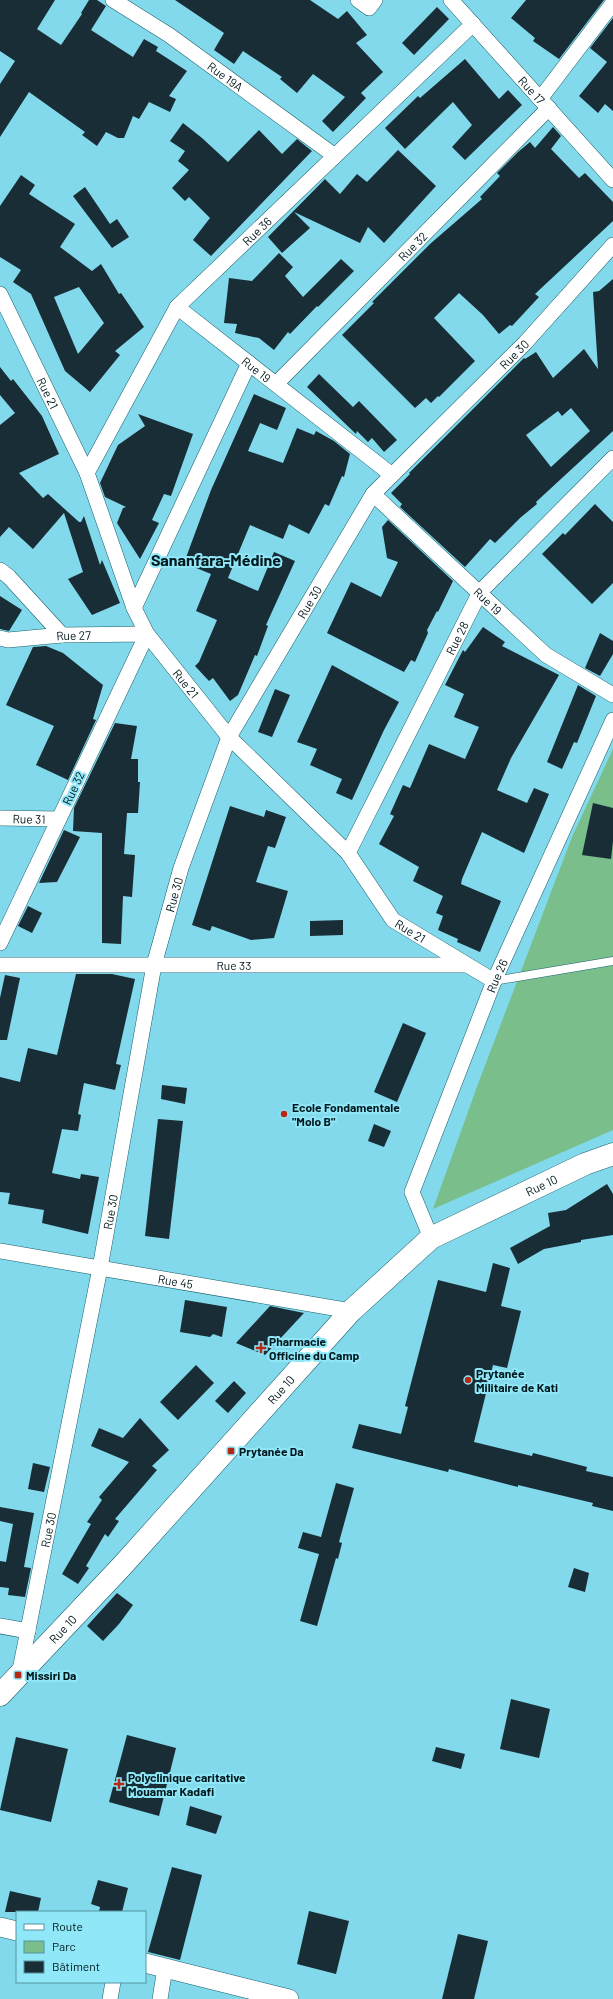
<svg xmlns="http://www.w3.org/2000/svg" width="613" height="1999" viewBox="0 0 613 1999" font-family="Barlow,sans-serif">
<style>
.green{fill:#79be8b}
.building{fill:#192d37;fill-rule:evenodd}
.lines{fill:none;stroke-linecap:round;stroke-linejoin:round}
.service-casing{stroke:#18606c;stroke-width:9}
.minor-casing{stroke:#18606c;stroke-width:16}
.tertiary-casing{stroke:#18606c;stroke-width:20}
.secondary-casing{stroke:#18606c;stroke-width:23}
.service{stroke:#fff;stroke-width:8}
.minor{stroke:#fff;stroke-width:15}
.tertiary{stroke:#fff;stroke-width:19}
.secondary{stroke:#fff;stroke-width:22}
.poi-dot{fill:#b52813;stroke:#8fe7f8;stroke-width:1.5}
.labels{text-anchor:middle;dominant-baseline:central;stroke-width:4;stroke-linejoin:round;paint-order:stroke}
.street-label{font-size:12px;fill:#00171c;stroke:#8fe7f8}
.poi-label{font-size:12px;font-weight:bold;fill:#00171c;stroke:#8fe7f8;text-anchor:start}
.district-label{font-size:16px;font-weight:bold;fill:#00171c;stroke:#8fe7f8}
</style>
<rect width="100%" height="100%" fill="#82d9eb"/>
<!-- green -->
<path class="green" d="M 613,749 L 613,1130 L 433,1209 L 478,1084 L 572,837 Z"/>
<!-- building -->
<g class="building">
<path d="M 0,0 L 55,0 L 37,29 L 61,45 L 82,14 L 81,13 L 89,0 L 97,0 L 106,6 L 91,30 L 133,57 L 144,39 L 158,47 L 156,51 L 187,71 L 169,96 L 176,99 L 170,112 L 149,102 L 139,119 L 133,116 L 124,138 L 118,138 L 106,132 L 97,146 L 82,135 L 85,132 L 29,92 L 0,137 L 0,84 L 15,61 L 0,51 Z"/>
<path d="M 175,0 L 310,0 L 338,19 L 347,11 L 367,35 L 356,43 L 383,72 L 361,93 L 366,98 L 333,132 L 322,121 L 345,97 L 313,74 L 297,93 L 280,79 L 282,77 L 243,51 L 234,64 L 214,50 L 224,33 Z"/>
<path d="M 526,0 L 604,0 L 559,59 L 533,41 L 535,38 L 511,18 Z"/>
<path d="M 437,7 L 449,19 L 414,55 L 402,43 Z"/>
<path d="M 613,18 L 613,111 L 605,104 L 598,113 L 579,96 L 607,62 L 590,48 Z"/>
<path d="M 465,59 L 499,99 L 508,90 L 522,105 L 465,160 L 452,147 L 472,125 L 453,102 L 405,149 L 385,128 L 418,96 L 420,98 Z"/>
<path d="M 183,123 L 202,138 L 228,162 L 259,130 L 282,154 L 297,139 L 312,151 L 211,256 L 193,240 L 210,218 L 189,197 L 185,201 L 172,188 L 189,170 L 178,161 L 185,151 L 170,141 Z"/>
<path d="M 553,127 L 561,136 L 551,149 L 579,178 L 585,173 L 613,202 L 613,221 L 535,294 L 539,297 L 512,326 L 510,325 L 499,334 L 483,315 L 459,293 L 434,318 L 475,361 L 439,397 L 438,396 L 431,403 L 426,398 L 415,408 L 342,335 L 374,303 L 372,302 L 430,244 L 482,199 L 480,197 L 500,176 L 497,173 L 518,152 L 530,142 L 535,148 Z"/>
<path d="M 398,150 L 436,186 L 384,243 L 368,227 L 360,243 L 294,212 L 310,228 L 282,253 L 268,237 L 325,179 L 340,194 L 357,174 L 367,182 Z"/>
<path d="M 21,175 L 35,185 L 29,194 L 75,224 L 60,247 L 92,271 L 101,264 L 119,294 L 121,293 L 144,327 L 115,351 L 120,355 L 90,392 L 65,371 L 31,294 L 13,282 L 21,270 L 0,257 L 0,206 ZM 79,287 L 104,323 L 78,354 L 54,297 Z"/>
<path d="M 85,187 L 110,224 L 117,219 L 129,237 L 112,248 L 73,196 Z"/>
<path d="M 279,253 L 293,267 L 285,276 L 303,297 L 341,259 L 354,271 L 318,307 L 317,306 L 290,334 L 288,332 L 274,350 L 259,338 L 235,333 L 237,324 L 224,323 L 229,278 L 252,281 Z"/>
<path d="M 613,279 L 613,431 L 536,502 L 537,504 L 520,518 L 495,543 L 490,539 L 465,567 L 400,507 L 402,504 L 391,493 L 410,474 L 409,473 L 524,358 L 525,359 L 536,352 L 553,378 L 584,349 L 598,369 L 593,292 L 599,291 ZM 571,408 L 590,431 L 551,467 L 526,435 L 558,411 L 562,416 Z"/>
<path d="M 0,367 L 11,381 L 13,379 L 42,416 L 59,454 L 19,473 L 43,498 L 48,494 L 79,522 L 81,522 L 84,516 L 100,565 L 102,560 L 120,603 L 92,615 L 68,579 L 83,572 L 64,513 L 33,549 L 9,527 L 0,537 L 0,425 L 15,413 L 0,395 Z"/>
<path d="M 319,374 L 353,407 L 359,401 L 397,440 L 384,452 L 372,438 L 368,442 L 357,431 L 356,434 L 307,387 Z"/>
<path d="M 254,394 L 286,408 L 277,430 L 260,423 L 248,451 L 283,463 L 297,428 L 314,435 L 316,431 L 334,441 L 350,454 L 344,477 L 342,476 L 329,506 L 325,504 L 309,534 L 289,524 L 283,539 L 250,525 L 228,578 L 258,591 L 274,552 L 295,561 L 266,625 L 268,626 L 257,656 L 255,655 L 238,695 L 230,701 L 213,678 L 209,681 L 195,666 L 199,662 L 217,620 L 196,611 L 211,574 L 184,563 L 211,490 Z"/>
<path d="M 138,414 L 193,434 L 171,496 L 164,494 L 152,520 L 159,523 L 140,559 L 117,523 L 123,508 L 126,507 L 105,497 L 100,483 L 118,445 L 145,426 Z"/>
<path d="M 595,504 L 613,522 L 613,583 L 592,604 L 542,554 L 563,533 L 565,535 Z"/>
<path d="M 388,520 L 453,581 L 438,612 L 437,611 L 427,630 L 428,633 L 415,662 L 411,660 L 404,672 L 327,633 L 351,582 L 381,597 L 398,562 L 387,558 L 382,527 Z"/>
<path d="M 0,596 L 22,610 L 9,631 L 0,629 Z"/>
<path d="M 483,627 L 505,642 L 502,646 L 559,675 L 511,758 L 497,790 L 527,803 L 534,788 L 549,794 L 524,853 L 482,832 L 462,879 L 461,884 L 501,901 L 480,952 L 457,942 L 458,939 L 438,930 L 443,916 L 436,913 L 443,896 L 413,881 L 419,867 L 379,844 L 394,816 L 390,814 L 403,785 L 410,788 L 429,744 L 465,759 L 479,727 L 454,717 L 464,694 L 445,685 L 463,650 L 465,652 Z"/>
<path d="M 600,633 L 613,641 L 613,654 L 600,676 L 585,668 Z"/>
<path d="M 46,646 L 63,653 L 103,685 L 93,719 L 96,720 L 68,780 L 36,765 L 54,726 L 6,705 L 33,647 Z"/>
<path d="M 332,665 L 399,702 L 384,730 L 352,800 L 336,793 L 342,779 L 310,765 L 317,749 L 297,742 Z"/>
<path d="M 578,685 L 596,696 L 577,743 L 574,742 L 562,769 L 547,762 Z"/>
<path d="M 275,689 L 290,695 L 272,737 L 258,732 Z"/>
<path d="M 115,723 L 137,726 L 131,759 L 138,759 L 138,782 L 140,782 L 138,813 L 127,813 L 124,854 L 135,855 L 132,897 L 123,896 L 121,944 L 102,943 L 102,833 L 73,831 L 74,808 Z"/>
<path d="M 593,803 L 613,808 L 613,841 L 611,859 L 582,855 Z"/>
<path d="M 230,806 L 264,817 L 266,810 L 286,817 L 275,848 L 268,846 L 256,882 L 288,891 L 274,938 L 251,940 L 212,926 L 210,931 L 192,925 Z"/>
<path d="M 64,830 L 80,837 L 57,882 L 39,883 Z"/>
<path d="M 28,906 L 42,913 L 32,933 L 18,926 Z"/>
<path d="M 343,920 L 343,935 L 310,936 L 310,921 Z"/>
<path d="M 76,974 L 112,974 L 135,979 L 116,1064 L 121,1065 L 115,1090 L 84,1083 L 78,1114 L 81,1115 L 78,1131 L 62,1129 L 52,1173 L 80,1179 L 81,1174 L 99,1177 L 88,1234 L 42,1223 L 44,1210 L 8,1204 L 10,1193 L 0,1192 L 0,1077 L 20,1082 L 28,1048 L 57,1055 Z"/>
<path d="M 5,975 L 20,978 L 7,1040 L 0,1040 L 0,998 Z"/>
<path d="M 403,1023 L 426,1033 L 397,1102 L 374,1092 Z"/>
<path d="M 162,1085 L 187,1088 L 185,1104 L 161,1099 Z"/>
<path d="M 158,1119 L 183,1121 L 169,1239 L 145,1236 Z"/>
<path d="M 374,1124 L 391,1131 L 384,1147 L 368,1141 Z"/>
<path d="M 607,1184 L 613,1194 L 613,1235 L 581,1240 L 581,1242 L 544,1249 L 518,1264 L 510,1248 L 550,1226 L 548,1213 L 566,1210 Z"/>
<path d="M 493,1263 L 510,1268 L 501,1306 L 521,1311 L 507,1368 L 493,1365 L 474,1442 L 532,1456 L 533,1453 L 587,1467 L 586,1471 L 613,1477 L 613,1511 L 592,1506 L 593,1503 L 518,1485 L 518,1487 L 449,1469 L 448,1472 L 352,1448 L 359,1424 L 401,1434 L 408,1407 L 405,1406 L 438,1280 L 486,1292 Z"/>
<path d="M 185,1300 L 227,1307 L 222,1337 L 213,1334 L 210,1337 L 180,1332 Z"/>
<path d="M 270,1306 L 304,1313 L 265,1355 L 236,1343 Z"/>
<path d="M 196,1365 L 214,1383 L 178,1420 L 160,1402 Z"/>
<path d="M 234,1381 L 246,1393 L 228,1413 L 215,1401 Z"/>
<path d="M 140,1418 L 169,1450 L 152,1466 L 157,1470 L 115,1519 L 119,1521 L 108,1537 L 105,1534 L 86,1566 L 89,1568 L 78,1584 L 62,1574 L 91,1524 L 87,1522 L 102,1500 L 99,1497 L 129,1462 L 91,1446 L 99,1428 L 123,1438 Z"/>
<path d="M 33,1463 L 50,1467 L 44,1492 L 28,1489 Z"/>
<path d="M 336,1483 L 354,1488 L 339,1542 L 342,1543 L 338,1559 L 336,1558 L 317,1626 L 300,1621 L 319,1554 L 298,1548 L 303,1532 L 321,1537 Z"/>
<path d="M 0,1507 L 34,1513 L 24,1567 L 31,1568 L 25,1597 L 8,1595 L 9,1588 L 0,1587 L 0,1561 L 6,1562 L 13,1524 L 0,1521 Z"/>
<path d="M 574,1568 L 589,1573 L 585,1592 L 568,1587 Z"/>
<path d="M 117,1593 L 133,1605 L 119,1624 L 103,1641 L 87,1626 Z"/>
<path d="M 511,1699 L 550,1709 L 539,1758 L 500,1749 Z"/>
<path d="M 127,1735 L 176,1748 L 159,1816 L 109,1802 Z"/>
<path d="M 16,1737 L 68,1749 L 51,1822 L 0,1810 Z"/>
<path d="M 436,1747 L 465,1754 L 461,1769 L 432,1761 Z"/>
<path d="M 190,1806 L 222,1816 L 216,1834 L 186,1825 Z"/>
<path d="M 172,1867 L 202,1875 L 180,1960 L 148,1952 Z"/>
<path d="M 98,1880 L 128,1888 L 122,1912 L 99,1912 L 100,1907 L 91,1904 Z"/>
<path d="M 10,1891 L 41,1898 L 38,1912 L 5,1912 Z"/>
<path d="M 309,1911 L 349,1921 L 336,1974 L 297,1964 Z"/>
<path d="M 458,1934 L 488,1941 L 474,1999 L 442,1999 Z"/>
</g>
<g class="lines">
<!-- service casing -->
<g class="service-casing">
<path id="service" d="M 494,981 L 613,961"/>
</g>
<!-- minor casing -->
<g class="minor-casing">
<g id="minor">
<path id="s1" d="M 113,0 L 169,35 L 335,156"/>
<path d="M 358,0 L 369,8 L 375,0"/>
<path id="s2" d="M 451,0 L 613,180"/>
<path d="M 540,99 L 613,3"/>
<path id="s3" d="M 0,294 L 87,473 L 134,608 L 147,634 L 229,737 L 348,853 L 393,920 L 494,981"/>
<path id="s4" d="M 177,307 L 392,475"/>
<path id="s5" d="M 276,384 L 549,108"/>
<path id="s6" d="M 87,473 L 177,307 L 473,24"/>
<path id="s7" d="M 373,494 L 546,655 L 613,695"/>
<path d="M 0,570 L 9,577 L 62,635"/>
<path d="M 134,608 L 249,363"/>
<path id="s8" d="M 0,638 L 8,640 L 62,635 L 147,634 L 0,943"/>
<path id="s9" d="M 0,818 L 59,819"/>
<path id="s10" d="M 348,853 L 480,592 L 613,458"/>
<path id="s11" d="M 0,965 L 467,965"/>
<path id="s12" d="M 431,1238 L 412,1192 L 494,981 L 613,720"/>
<path id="s13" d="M 0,1251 L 351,1311"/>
<path d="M 0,1626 L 28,1631"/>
<path id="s14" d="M 19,1675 L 100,1268 L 154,965 L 181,868 L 229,737 L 373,494 L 525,343 L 613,245"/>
<path d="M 110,1999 L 113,1982"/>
<path d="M 160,1999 L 165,1968"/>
</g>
</g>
<!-- tertiary casing -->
<g class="tertiary-casing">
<g id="tertiary">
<path d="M 0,1927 L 17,1931"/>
<path d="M 145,1963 L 289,1999"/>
</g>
</g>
<!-- secondary casing -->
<g class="secondary-casing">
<g id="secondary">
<path id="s15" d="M 0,1695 L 122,1566 L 351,1311 L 431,1238 L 585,1164 L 613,1154"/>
</g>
</g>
<!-- service -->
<use href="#service" class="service"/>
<!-- minor -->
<use href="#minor" class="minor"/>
<!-- tertiary -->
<use href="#tertiary" class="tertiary"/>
<!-- secondary -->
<use href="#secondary" class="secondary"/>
</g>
<!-- markers -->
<g class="poi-dot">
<circle cx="284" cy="1114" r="4"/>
<path d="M259 1342h4v4h4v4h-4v4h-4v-4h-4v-4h4z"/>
<circle cx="468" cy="1380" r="4"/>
<rect x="227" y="1447" width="8" height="8" rx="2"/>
<rect x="14" y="1671" width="8" height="8" rx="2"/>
<path d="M117 1778h4v4h4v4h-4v4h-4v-4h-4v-4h4z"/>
</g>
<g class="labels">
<!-- street labels -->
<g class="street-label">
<text stroke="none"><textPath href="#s1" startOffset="136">Rue 19A</textPath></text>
<text stroke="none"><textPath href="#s2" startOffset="121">Rue 17</textPath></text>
<text stroke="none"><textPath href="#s6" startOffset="299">Rue 36</textPath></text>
<text stroke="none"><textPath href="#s5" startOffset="194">Rue 32</textPath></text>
<text stroke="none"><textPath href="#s14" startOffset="1444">Rue 30</textPath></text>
<text stroke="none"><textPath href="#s4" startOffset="101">Rue 19</textPath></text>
<text stroke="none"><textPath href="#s3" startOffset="110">Rue 21</textPath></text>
<text stroke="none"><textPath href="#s7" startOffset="157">Rue 19</textPath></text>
<text stroke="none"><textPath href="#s14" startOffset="1120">Rue 30</textPath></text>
<text stroke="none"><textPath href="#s8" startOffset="74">Rue 27</textPath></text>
<text stroke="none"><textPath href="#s10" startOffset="241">Rue 28</textPath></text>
<text stroke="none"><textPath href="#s3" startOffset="434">Rue 21</textPath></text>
<text transform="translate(73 788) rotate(-65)">Rue 32</text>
<text stroke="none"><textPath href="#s9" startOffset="29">Rue 31</textPath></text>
<text stroke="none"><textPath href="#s14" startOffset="796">Rue 30</textPath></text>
<text stroke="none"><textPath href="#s3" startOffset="770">Rue 21</textPath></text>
<text stroke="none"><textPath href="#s11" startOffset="234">Rue 33</textPath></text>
<text stroke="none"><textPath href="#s12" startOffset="282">Rue 26</textPath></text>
<text stroke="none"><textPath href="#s15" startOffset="751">Rue 10</textPath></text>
<text stroke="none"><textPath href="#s14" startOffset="472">Rue 30</textPath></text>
<text stroke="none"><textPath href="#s13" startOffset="178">Rue 45</textPath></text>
<text stroke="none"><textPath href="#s15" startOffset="415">Rue 10</textPath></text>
<text stroke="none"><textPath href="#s14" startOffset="148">Rue 30</textPath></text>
<text stroke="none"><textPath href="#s15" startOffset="91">Rue 10</textPath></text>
</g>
<!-- poi labels -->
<g class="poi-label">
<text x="292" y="1107">Ecole Fondamentale<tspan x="292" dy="14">"Molo B"</tspan></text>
<text x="269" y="1341">Pharmacie<tspan x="269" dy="14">Officine du Camp</tspan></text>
<text x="476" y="1373">Prytanée<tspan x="476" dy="14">Militaire de Kati</tspan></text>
<text x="239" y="1451">Prytanée Da</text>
<text x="26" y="1675">Missiri Da</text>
<text x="128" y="1777">Polyclinique caritative<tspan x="128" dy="14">Mouamar Kadafi</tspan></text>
</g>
<!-- district labels -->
<g class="district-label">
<text x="216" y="559">Sananfara-Médine</text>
</g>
</g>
<!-- legend -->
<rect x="16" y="1911" width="130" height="72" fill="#8fe7f8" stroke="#5694a0"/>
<rect x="24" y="1924" width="20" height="6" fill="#ffffff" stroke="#5694a0"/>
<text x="52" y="1931" font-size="12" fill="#00171c">Route</text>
<rect x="24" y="1941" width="20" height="12" fill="#79be8b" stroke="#5694a0"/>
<text x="52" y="1951" font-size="12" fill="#00171c">Parc</text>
<rect x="24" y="1961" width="20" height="12" fill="#192d37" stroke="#5694a0"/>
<text x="52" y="1971" font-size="12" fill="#00171c">Bâtiment</text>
</svg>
